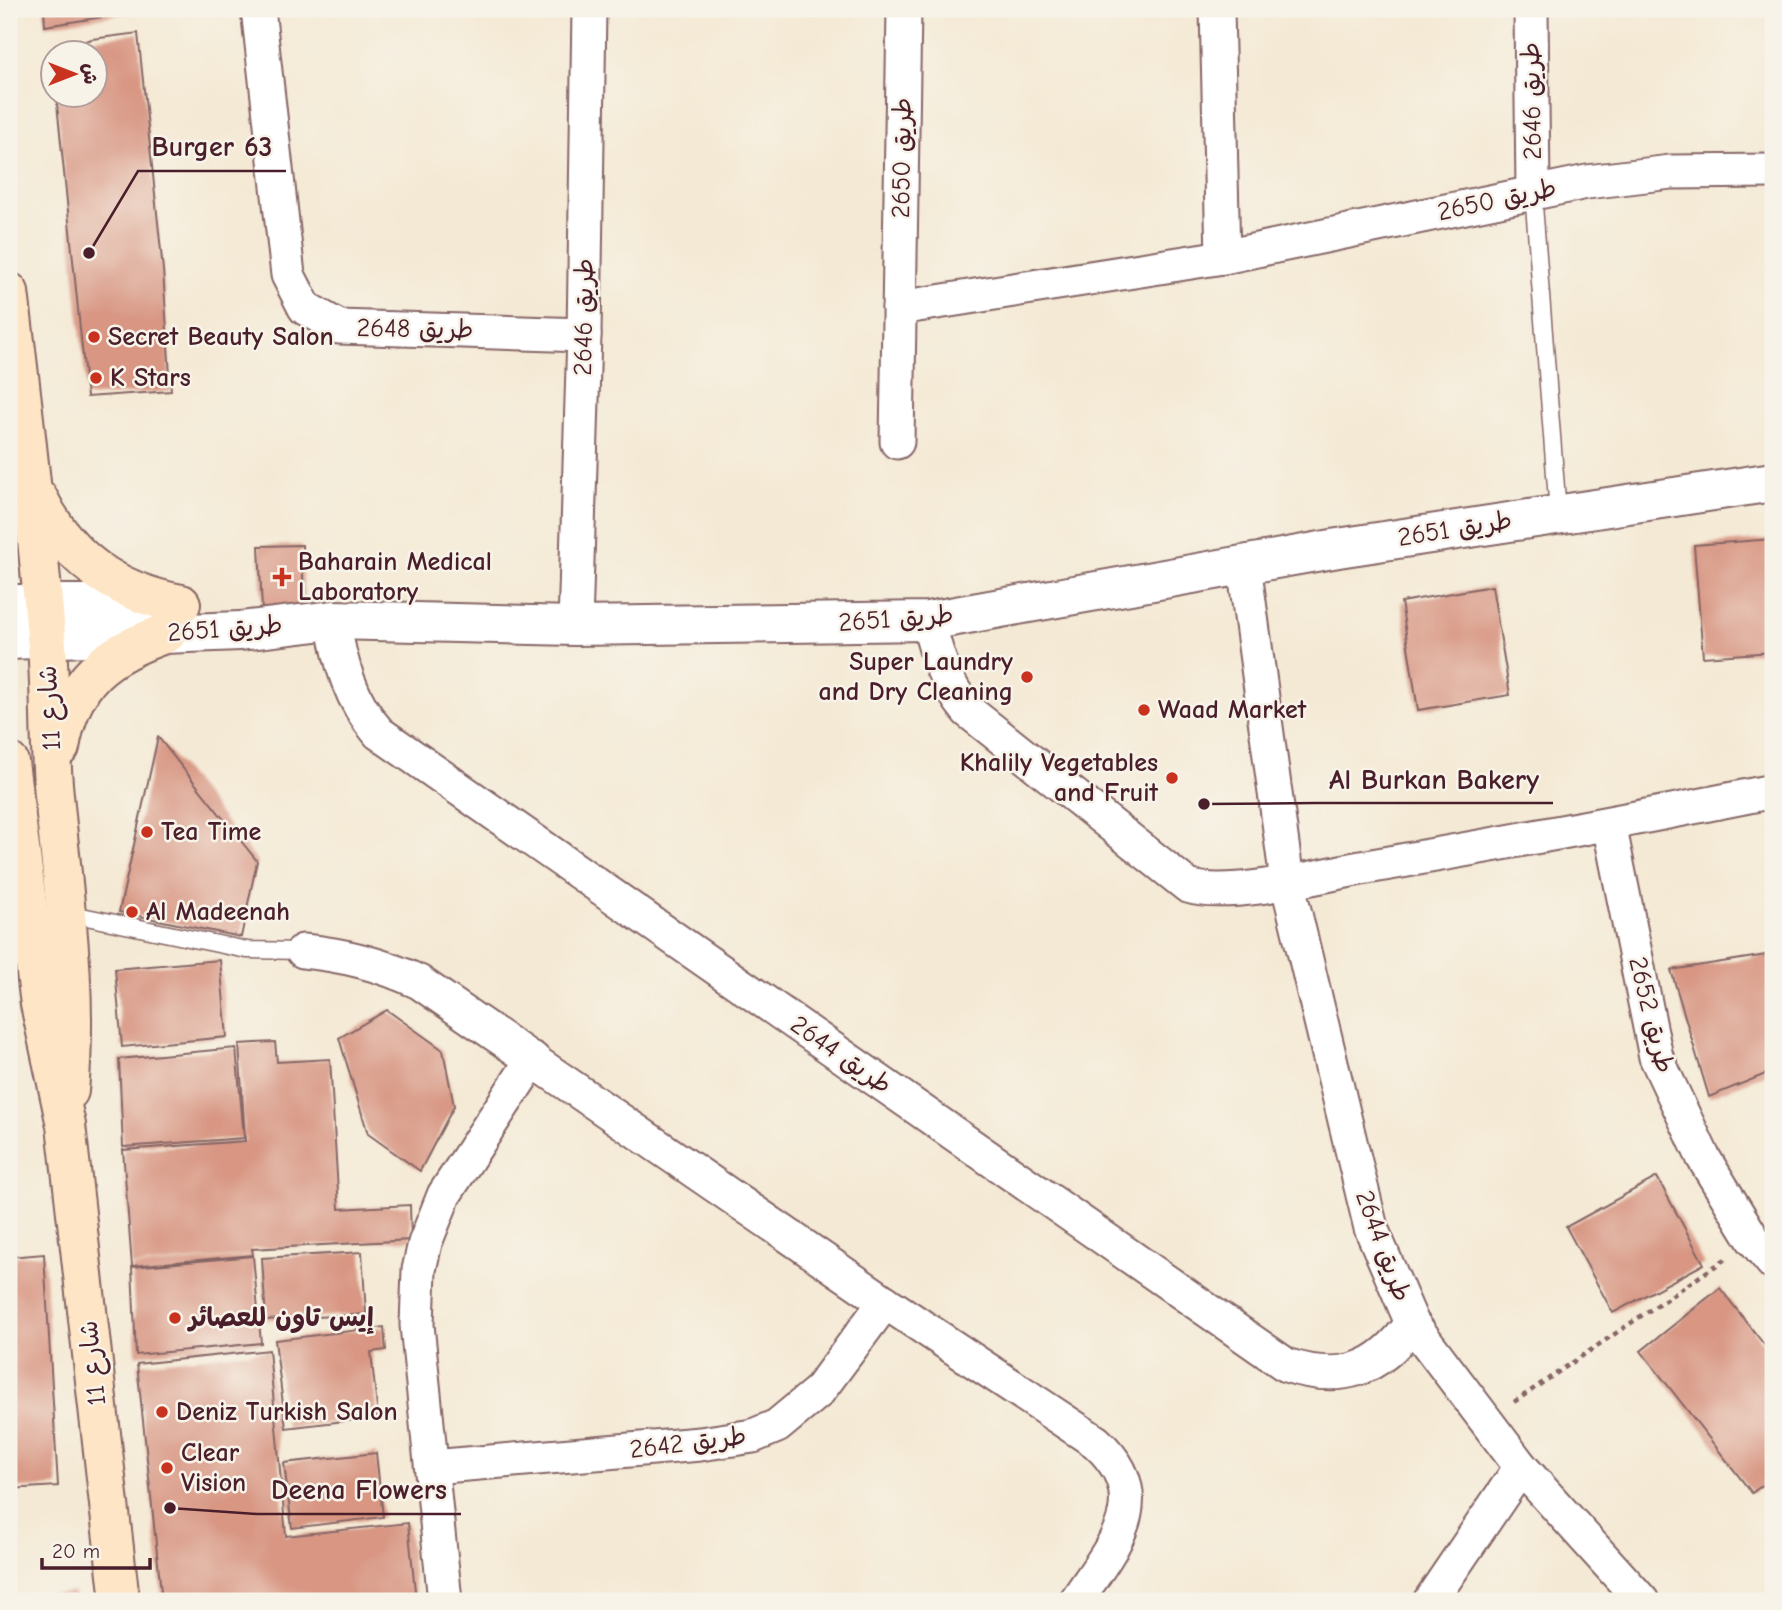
<svg xmlns="http://www.w3.org/2000/svg" width="1782" height="1610" viewBox="0 0 1782 1610" font-family="'Comic Neue','Playpen Sans Arabic',sans-serif">
<style>
.building{fill:#d89683}
.lines{fill:none;stroke-linecap:round;stroke-linejoin:round}
.service-casing{stroke:#866666;stroke-width:19}
.minor-casing{stroke:#866666;stroke-width:37}
.tertiary-casing{stroke:#866666;stroke-width:42}
.secondary-casing{stroke:#866666;stroke-width:42}
.path{stroke:#866666;stroke-width:4.5;stroke-dasharray:5 5;stroke-linecap:butt}
.service{stroke:#fff;stroke-width:16}
.minor{stroke:#fff;stroke-width:33}
.tertiary{stroke:#fff;stroke-width:38}
.secondary{stroke:#fde5c5;stroke-width:38}
.poi-dot{fill:#c8321e;stroke:#f7f3e8;stroke-width:2.5}
.labels{text-anchor:middle;dominant-baseline:central;stroke-width:5;stroke-linejoin:round;paint-order:stroke}
.street-label{font-size:26px;fill:#4a1f2b;stroke:#f7f3e8}
.poi-label{font-size:26px;font-weight:bold;fill:#4a1f2b;stroke:#f7f3e8;text-anchor:start}
.leader{fill:none;stroke:#4a1f2b;stroke-width:2.5}
.callout-dot{fill:#4a1f2b;stroke:#f7f3e8;stroke-width:2.5}
.callout-label{font-size:28px;text-anchor:middle;font-weight:bold;fill:#4a1f2b;stroke:#f7f3e8;stroke-width:5;stroke-linejoin:round;paint-order:stroke}
</style>
<rect width="100%" height="100%" fill="#f7f3e8"/>
<filter id="ink" filterUnits="userSpaceOnUse"><feTurbulence type="fractalNoise" baseFrequency=".0143" numOctaves="2"/><feDisplacementMap in="SourceGraphic" scale="14" xChannelSelector="R" yChannelSelector="G"/><feConvolveMatrix kernelMatrix="1 2 1 2 8 2 1 2 1" color-interpolation-filters="sRGB"/></filter>
<filter id="wash" filterUnits="userSpaceOnUse"><feTurbulence type="fractalNoise" baseFrequency=".00686" numOctaves="4" result="noise"/><feDisplacementMap in="SourceGraphic" scale="28" xChannelSelector="R" yChannelSelector="G"/><feGaussianBlur stdDeviation="1.57" result="paint"/><feColorMatrix in="noise" values="0 0 0 0 0 0 0 0 0 0 0 0 0 0 0 0 0 1.4 0 .05"/><feComposite in="paint" operator="in"/></filter>
<g filter="url(#wash)">
<rect width="100%" height="100%" fill="#f4e9d4"/>
<g id="blocks">
<!-- building -->
<g class="building">
<path d="M 44,9 L 148,9 L 148,10 L 45,26 Z"/>
<path d="M 138,33 L 163,270 L 171,391 L 87,397 L 56,94 L 94,94 L 94,52 L 48,52 L 92,39 Z"/>
<path d="M 1773,539 L 1773,652 L 1703,657 L 1694,545 Z"/>
<path d="M 302,545 L 304,608 L 262,610 L 259,546 Z"/>
<path d="M 1492,586 L 1510,695 L 1418,710 L 1401,602 Z"/>
<path d="M 158,737 L 257,861 L 241,937 L 119,912 Z"/>
<path d="M 1773,954 L 1773,1071 L 1709,1097 L 1671,970 Z"/>
<path d="M 220,960 L 227,1037 L 122,1047 L 115,969 Z"/>
<path d="M 387,1010 L 443,1050 L 454,1106 L 420,1171 L 368,1134 L 339,1038 Z"/>
<path d="M 275,1042 L 277,1062 L 330,1059 L 339,1209 L 410,1205 L 411,1240 L 252,1249 L 253,1255 L 132,1266 L 123,1150 L 245,1141 L 239,1044 Z"/>
<path d="M 236,1048 L 244,1138 L 123,1147 L 119,1059 Z"/>
<path d="M 1657,1177 L 1704,1264 L 1613,1313 L 1566,1227 Z"/>
<path d="M 362,1252 L 366,1314 L 266,1320 L 262,1258 Z"/>
<path d="M 44,1254 L 58,1486 L 9,1489 L 9,1257 Z"/>
<path d="M 253,1256 L 261,1343 L 136,1355 L 132,1267 Z"/>
<path d="M 1720,1288 L 1773,1356 L 1773,1477 L 1752,1493 L 1641,1351 Z"/>
<path d="M 384,1327 L 386,1350 L 371,1352 L 378,1417 L 286,1428 L 275,1340 Z"/>
<path d="M 269,1350 L 286,1536 L 408,1523 L 416,1601 L 162,1601 L 137,1364 Z"/>
<path d="M 376,1453 L 383,1517 L 292,1528 L 284,1463 Z"/>
<path d="M 74,1592 L 75,1601 L 9,1601 L 9,1597 Z"/>
</g>
</g>
</g>
<g filter="url(#ink)">
<use href="#blocks" fill-opacity="0" stroke="#866666" stroke-width="2"/>
<g class="lines">
<!-- service casing -->
<g class="service-casing">
<g id="service">
<path d="M 1533,192 L 1558,513"/>
<path d="M 67,913 L 247,950 L 303,951"/>
</g>
</g>
<!-- minor casing -->
<g class="minor-casing">
<g id="minor">
<path d="M 258,9 L 288,275 L 305,308 L 339,327 L 584,335"/>
<path d="M 1217,9 L 1223,257"/>
<path d="M 1531,9 L 1533,192"/>
<path d="M 899,308 L 1223,257 L 1587,182 L 1671,172 L 1773,171"/>
<path d="M 897,442 L 904,9"/>
<path d="M 1244,565 L 1287,881 L 1371,1228 L 1412,1323 L 1521,1467 L 1642,1601"/>
<path d="M 333,620 C 340,662 350,700 379,733 L 1286,1365 C 1341,1383 1379,1371 1412,1323"/>
<path d="M 928,621 C 937,656 945,683 968,711 L 1188,886 C 1227,899 1319,876 1361,868 C 1499,844 1636,819 1773,791"/>
<path d="M 575,626 L 584,335 L 589,9"/>
<path d="M 1609,824 L 1656,1057 L 1703,1157 L 1753,1239 L 1773,1263"/>
<path d="M 303,951 C 345,955 380,964 419,982 L 885,1302 L 1096,1442 C 1158,1498 1112,1547 1076,1601"/>
<path d="M 432,1467 L 700,1444 L 753,1436 L 777,1426 L 818,1392 L 885,1302"/>
<path d="M 445,1601 L 417,1325 L 419,1270 L 425,1243 L 444,1195 L 533,1059"/>
<path d="M 1430,1601 L 1521,1467"/>
</g>
</g>
<!-- tertiary casing -->
<g class="tertiary-casing">
<g id="tertiary">
<path d="M 9,604 L 171,604"/>
<path d="M 9,640 L 240,631 L 333,620 L 575,626 L 928,621 L 1338,548 L 1773,482"/>
</g>
</g>
<!-- secondary casing -->
<g class="secondary-casing">
<g id="secondary">
<path d="M 9,292 C 23,406 36,520 46,635 C 51,685 49,735 53,784 C 62,887 79,987 69,1091"/>
<path d="M 38,498 C 68,559 115,592 181,604"/>
<path d="M 60,747 C 72,679 105,654 167,633"/>
<path d="M 9,762 L 40,1004 L 66,1125 L 120,1601"/>
</g>
</g>
<!-- path -->
<path class="path" d="M 1514,1402 L 1727,1258"/>
<!-- service -->
<use href="#service" class="service"/>
<!-- minor -->
<use href="#minor" class="minor"/>
<!-- tertiary -->
<use href="#tertiary" class="tertiary"/>
<!-- secondary -->
<use href="#secondary" class="secondary"/>
</g>
</g>
<!-- markers -->
<g class="poi-dot">
<circle cx="94" cy="337" r="7"/>
<circle cx="96" cy="378" r="7"/>
<path d="M278.5 566.5h7v7h7v7h-7v7h-7v-7h-7v-7h7z"/>
<circle cx="1027" cy="677" r="7"/>
<circle cx="1144" cy="710" r="7"/>
<circle cx="1172" cy="778" r="7"/>
<circle cx="147" cy="832" r="7"/>
<circle cx="132" cy="912" r="7"/>
<circle cx="175" cy="1318" r="7"/>
<circle cx="162" cy="1412" r="7"/>
<circle cx="167" cy="1468" r="7"/>
</g>
<g class="labels">
<!-- street labels -->
<g class="street-label">
<text transform="translate(1532 101) rotate(-91)">طريق 2646</text>
<text transform="translate(902 158) rotate(-89)">طريق 2650</text>
<text transform="translate(1497 200) rotate(-12)">طريق 2650</text>
<text transform="translate(584 317) rotate(-89)">طريق 2646</text>
<text transform="translate(415 329) rotate(1)">طريق 2648</text>
<text transform="translate(1455 529) rotate(-9)">طريق 2651</text>
<text transform="translate(896 619) rotate(-4)">طريق 2651</text>
<text transform="translate(225 629) rotate(-4)">طريق 2651</text>
<text transform="translate(50 708) rotate(-93)">شارع 11</text>
<text transform="translate(1651 1015) rotate(76)">طريق 2652</text>
<text transform="translate(841 1055) rotate(35)">طريق 2644</text>
<text transform="translate(1383 1246) rotate(70)">طريق 2644</text>
<text transform="translate(93 1363) rotate(-96)">شارع 11</text>
<text transform="translate(688 1443) rotate(-7)">طريق 2642</text>
</g>
<!-- poi labels -->
<g class="poi-label">
<text x="108" y="337">Secret Beauty Salon</text>
<text x="110" y="378">K Stars</text>
<text x="298" y="562">Baharain Medical<tspan x="298" dy="30">Laboratory</tspan></text>
<text x="1013" y="662" text-anchor="end">Super Laundry<tspan x="1013" dy="30">and Dry Cleaning</tspan></text>
<text x="1158" y="710">Waad Market</text>
<text x="1158" y="763" text-anchor="end">Khalily Vegetables<tspan x="1158" dy="30">and Fruit</tspan></text>
<text x="161" y="832">Tea Time</text>
<text x="146" y="912">Al Madeenah</text>
<text x="189" y="1318">إيس تاون للعصائر</text>
<text x="176" y="1412">Deniz Turkish Salon</text>
<text x="181" y="1453">Clear<tspan x="181" dy="30">Vision</tspan></text>
</g>
</g>
<!-- callouts -->
<path class="leader" d="M89 253L138 171H286M1204 804L1315 803H1553M170 1508L257 1514H461"/>
<g class="callout-dot">
<circle cx="89" cy="253" r="7"/>
<circle cx="1204" cy="804" r="7"/>
<circle cx="170" cy="1508" r="7"/>
</g>
<g class="callout-label">
<text x="212" y="156">Burger 63</text>
<text x="1434" y="789">Al Burkan Bakery</text>
<text x="359" y="1499">Deena Flowers</text>
</g>
<!-- margin -->
<rect width="1782" height="1610" fill="none" stroke="#f7f3e8" stroke-width="35"/>
<!-- north arrow -->
<g transform="translate(74 74) rotate(90)"><circle r="33" fill="#f7f3e8" stroke="#b29e9c" stroke-width="2"/>
<path d="M0-5L12 26L0 18L-12 26Z" fill="#c8321e"/>
<text y="-10" font-size="19" font-weight="bold" text-anchor="middle" fill="#4a1f2b">ش</text>
</g>
<!-- scale -->
<path d="M42 1558v10h108v-10" fill="none" stroke="#4a1f2b" stroke-width="3.5"/>
<text x="52" y="1558" font-size="21" fill="#4a1f2b" stroke="#f7f3e8" stroke-width="5" paint-order="stroke">20 m</text>
</svg>
